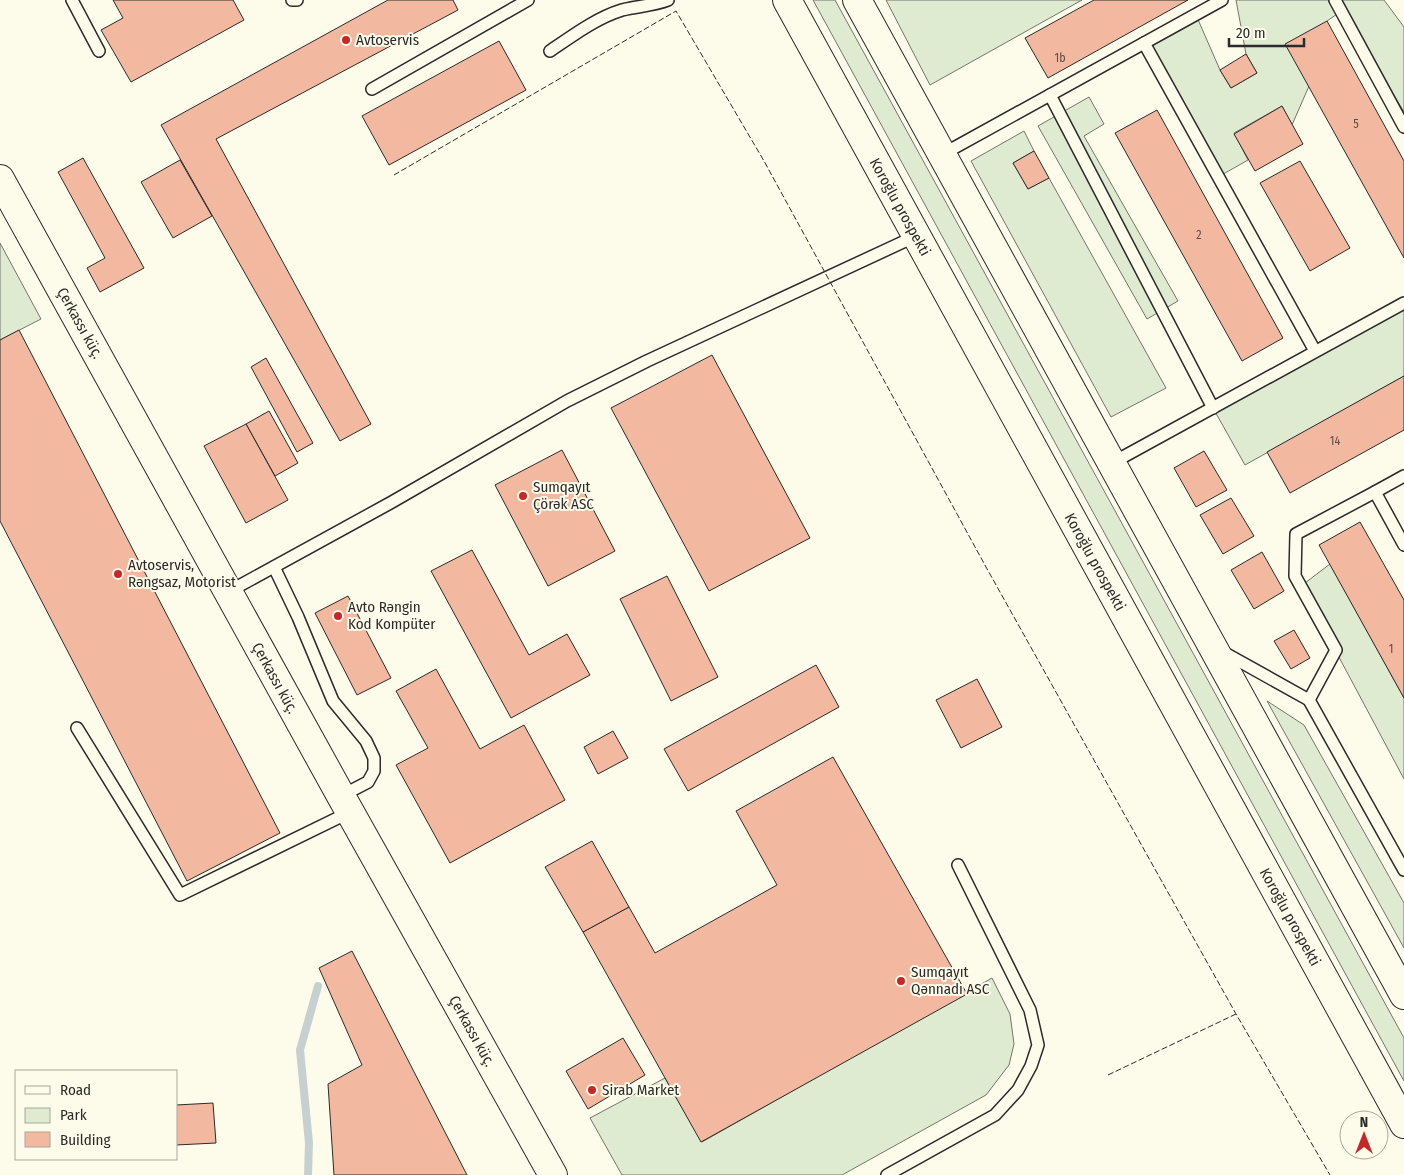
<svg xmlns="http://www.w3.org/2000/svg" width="1404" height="1175" viewBox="0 0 1404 1175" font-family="'Fira Sans Condensed',sans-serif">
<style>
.green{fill:#deebd1;stroke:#74746e}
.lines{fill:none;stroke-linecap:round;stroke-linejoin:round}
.stream{stroke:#c7d0d0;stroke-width:8}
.building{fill:#f2b8a0;stroke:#2b2b2b}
.service-casing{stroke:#2b2b2b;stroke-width:14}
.tertiary-casing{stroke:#2b2b2b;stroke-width:30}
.primary-casing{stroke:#2b2b2b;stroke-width:30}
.service{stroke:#fdfbea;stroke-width:11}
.tertiary{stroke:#fdfbea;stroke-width:28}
.primary{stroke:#fdfbea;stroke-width:28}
.fence{stroke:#2b2b2b;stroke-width:1;stroke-dasharray:6 2.5;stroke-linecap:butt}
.poi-dot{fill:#c62828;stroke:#fdfbea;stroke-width:2}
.labels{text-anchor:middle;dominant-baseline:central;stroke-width:4;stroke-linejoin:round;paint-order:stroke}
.number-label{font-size:12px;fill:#5d4e48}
.poi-label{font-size:15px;fill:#2b2b2b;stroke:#fdfbea;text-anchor:start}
.street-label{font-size:15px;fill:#2b2b2b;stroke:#fdfbea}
</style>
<rect width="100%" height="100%" fill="#fdfbea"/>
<!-- green -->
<g class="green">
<path d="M 813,0 L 835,0 L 1404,1038 L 1404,1081 Z"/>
<path d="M 886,0 L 1082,0 L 930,85 Z"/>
<path d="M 1236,0 L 1384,0 L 1404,27 L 1404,112 L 1343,10 L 1327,21 L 1309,86 L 1292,125 L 1282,106 L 1234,133 L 1248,160 L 1218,177 L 1144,43 L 1196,15 L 1220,70 L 1231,88 L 1257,73 L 1246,54 Z"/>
<path d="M 1089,97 L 1104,124 L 1084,136 L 1178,301 L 1147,319 L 1038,126 Z"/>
<path d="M 1024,131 L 1034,151 L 1013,163 L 1028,189 L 1049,178 L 1166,388 L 1111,417 L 971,161 Z"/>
<path d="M 0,243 L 41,319 L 0,340 Z"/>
<path d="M 1404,303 L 1404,376 L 1245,465 L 1213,408 Z"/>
<path d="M 1330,564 L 1404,698 L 1404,779 L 1301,586 Z"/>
<path d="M 1267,701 L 1304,725 L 1404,903 L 1404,948 Z"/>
<path d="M 992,978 L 1010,1014 L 1014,1044 L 1009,1065 L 986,1095 L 842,1175 L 622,1175 L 590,1118 L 665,1078 L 702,1142 Z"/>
</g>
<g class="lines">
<!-- stream -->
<path class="stream" d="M 308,1175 L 309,1143 L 300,1050 L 318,986"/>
</g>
<!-- building -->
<g class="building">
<path d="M 113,0 L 233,0 L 244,20 L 131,82 L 101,30 L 123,18 Z"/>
<path d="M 388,0 L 453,0 L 458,10 L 216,139 L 371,424 L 340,441 L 161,125 Z"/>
<path d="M 1094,0 L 1188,0 L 1048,78 L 1025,38 Z"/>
<path d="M 1327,21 L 1404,161 L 1404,258 L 1285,44 Z"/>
<path d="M 499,41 L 526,90 L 389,165 L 362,116 Z"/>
<path d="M 1246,54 L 1257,73 L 1231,88 L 1220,70 Z"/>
<path d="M 1282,106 L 1303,144 L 1255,171 L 1234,134 Z"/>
<path d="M 1157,110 L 1283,338 L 1242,361 L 1115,133 Z"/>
<path d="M 1034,151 L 1049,178 L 1028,189 L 1013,163 Z"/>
<path d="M 83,158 L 144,268 L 100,292 L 87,268 L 105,258 L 58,172 Z"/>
<path d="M 180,160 L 212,216 L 173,238 L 141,182 Z"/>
<path d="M 1300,161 L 1350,248 L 1310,271 L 1260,183 Z"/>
<path d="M 19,330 L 280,833 L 187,881 L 0,521 L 0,340 Z"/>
<path d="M 712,355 L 810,538 L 709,591 L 611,408 Z"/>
<path d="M 266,358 L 313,443 L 297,452 L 251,367 Z"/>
<path d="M 1404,376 L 1404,430 L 1290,493 L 1267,452 Z"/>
<path d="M 269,411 L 298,463 L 275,476 L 246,424 Z"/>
<path d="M 246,424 L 288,500 L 246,523 L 204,446 Z"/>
<path d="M 562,450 L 615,551 L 548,586 L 495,485 Z"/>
<path d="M 1204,451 L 1227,490 L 1196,507 L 1174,468 Z"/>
<path d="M 1231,498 L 1254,536 L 1223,554 L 1200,515 Z"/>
<path d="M 1360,522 L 1404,600 L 1404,698 L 1319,545 Z"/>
<path d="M 472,550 L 529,655 L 567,634 L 590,675 L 511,718 L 431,571 Z"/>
<path d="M 1262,552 L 1284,591 L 1254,609 L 1231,570 Z"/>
<path d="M 667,576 L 718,677 L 671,701 L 620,599 Z"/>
<path d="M 348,596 L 391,678 L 357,695 L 315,613 Z"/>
<path d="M 1294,630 L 1310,658 L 1291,669 L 1274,641 Z"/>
<path d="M 816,665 L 839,707 L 688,791 L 664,749 Z"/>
<path d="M 436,669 L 480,749 L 524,725 L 565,800 L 450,863 L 396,765 L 428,748 L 396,691 Z"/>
<path d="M 977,679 L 1002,727 L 961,748 L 936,700 Z"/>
<path d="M 613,731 L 628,758 L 598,774 L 584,747 Z"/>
<path d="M 833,757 L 967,994 L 701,1142 L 583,932 L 629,907 L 655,953 L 777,885 L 736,811 Z"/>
<path d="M 592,841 L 629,907 L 583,932 L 545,867 Z"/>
<path d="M 352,951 L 467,1175 L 334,1175 L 328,1084 L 362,1065 L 319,968 Z"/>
<path d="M 623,1038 L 645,1075 L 588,1109 L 566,1071 Z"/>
<path d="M 213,1103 L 216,1143 L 176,1145 L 176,1105 Z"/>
</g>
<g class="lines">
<!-- service casing -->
<g class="service-casing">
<g id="service">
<path d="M 72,0 L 99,51"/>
<path d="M 292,0 L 297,0"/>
<path d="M 1335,0 L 1404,127"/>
<path d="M 1144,43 L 1315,351"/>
<path d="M 550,51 C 572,36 596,18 622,10 C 637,6 653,6 668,0"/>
<path d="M 372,89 L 528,0"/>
<path d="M 1050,95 L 1213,408"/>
<path d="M 943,154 L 1222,0"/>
<path d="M 1112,463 L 1404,303"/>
<path d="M 1404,476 L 1375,492 L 1404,545"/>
<path d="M 274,567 L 298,617 L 333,701 L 366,741 L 374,758 L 374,771 L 368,782 L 341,796"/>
<path d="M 228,592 L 392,502 L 567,401 L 647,361 L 916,236"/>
<path d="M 1223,652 L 1309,700 L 1404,870"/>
<path d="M 1309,700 L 1336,650 L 1295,576 L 1296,534 L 1375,492"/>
<path d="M 77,728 L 180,895 L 350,812"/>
<path d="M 887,1175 L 995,1115 L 1018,1090 L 1031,1066 L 1038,1045 L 1030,1010 L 958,865"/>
</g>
</g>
<!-- tertiary casing -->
<g class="tertiary-casing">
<path id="tertiary" d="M 0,179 L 341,796 L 553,1175"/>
</g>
<!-- primary casing -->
<g class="primary-casing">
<g id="primary">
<path d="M 787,0 L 1404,1124"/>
<path d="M 857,0 L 1404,995"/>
</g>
</g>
<!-- service -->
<use href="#service" class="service"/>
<!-- tertiary -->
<use href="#tertiary" class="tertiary"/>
<!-- primary -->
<use href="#primary" class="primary"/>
<!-- fence -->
<g class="fence">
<path d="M 394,175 L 676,11 L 764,161 L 986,567 L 1236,1014 L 1330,1175"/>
<path d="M 1108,1075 L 1236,1014"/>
</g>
</g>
<!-- markers -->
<g class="poi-dot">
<circle cx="346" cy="40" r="5"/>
<circle cx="523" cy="496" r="5"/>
<circle cx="118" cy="574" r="5"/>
<circle cx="338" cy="616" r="5"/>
<circle cx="901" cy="981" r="5"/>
<circle cx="592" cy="1090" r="5"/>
</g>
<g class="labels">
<!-- number labels -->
<g class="number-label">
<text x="1060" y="58">1b</text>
<text x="1356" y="124">5</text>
<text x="1199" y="235">2</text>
<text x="1335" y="441">14</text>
<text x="1391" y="649">1</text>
</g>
<!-- poi labels -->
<g class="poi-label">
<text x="356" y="40">Avtoservis</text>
<text x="533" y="487">Sumqayıt<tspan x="533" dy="17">Çörək ASC</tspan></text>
<text x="128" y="565">Avtoservis,<tspan x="128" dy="17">Rəngsaz, Motorist</tspan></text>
<text x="348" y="607">Avto Rəngin<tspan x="348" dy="17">Kod Kompüter</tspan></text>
<text x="911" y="972">Sumqayıt<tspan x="911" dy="17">Qənnadı ASC</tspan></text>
<text x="602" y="1090">Sirab Market</text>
</g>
<!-- street labels -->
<g class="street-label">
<text transform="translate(900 207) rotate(61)">Koroğlu prospekti</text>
<text transform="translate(80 323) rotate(61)">Çerkassı küç.</text>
<text transform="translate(1095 562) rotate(61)">Koroğlu prospekti</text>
<text transform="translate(275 678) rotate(61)">Çerkassı küç.</text>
<text transform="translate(1290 917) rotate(61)">Koroğlu prospekti</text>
<text transform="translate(472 1031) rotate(61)">Çerkassı küç.</text>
</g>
</g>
<!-- legend -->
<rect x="15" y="1070" width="162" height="90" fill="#fdfbea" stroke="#a9a89e"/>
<rect x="25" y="1086" width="25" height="8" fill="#fdfbea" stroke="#a9a89e"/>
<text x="60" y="1095" font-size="15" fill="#2b2b2b">Road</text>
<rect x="25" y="1108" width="25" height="15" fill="#deebd1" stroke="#a9a89e"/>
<text x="60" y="1120" font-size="15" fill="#2b2b2b">Park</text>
<rect x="25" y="1132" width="25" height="15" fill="#f2b8a0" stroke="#a9a89e"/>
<text x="60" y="1145" font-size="15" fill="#2b2b2b">Building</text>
<!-- north arrow -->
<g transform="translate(1364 1135)"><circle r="24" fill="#fdfbea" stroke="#a9a89e"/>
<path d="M0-4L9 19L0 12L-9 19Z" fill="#c62828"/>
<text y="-8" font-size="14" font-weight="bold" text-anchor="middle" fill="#2b2b2b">N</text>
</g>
<!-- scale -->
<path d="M1229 38v8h75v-8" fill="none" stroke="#2b2b2b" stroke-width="2.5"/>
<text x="1236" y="38" font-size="15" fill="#2b2b2b" stroke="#fdfbea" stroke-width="4" paint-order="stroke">20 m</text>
</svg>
